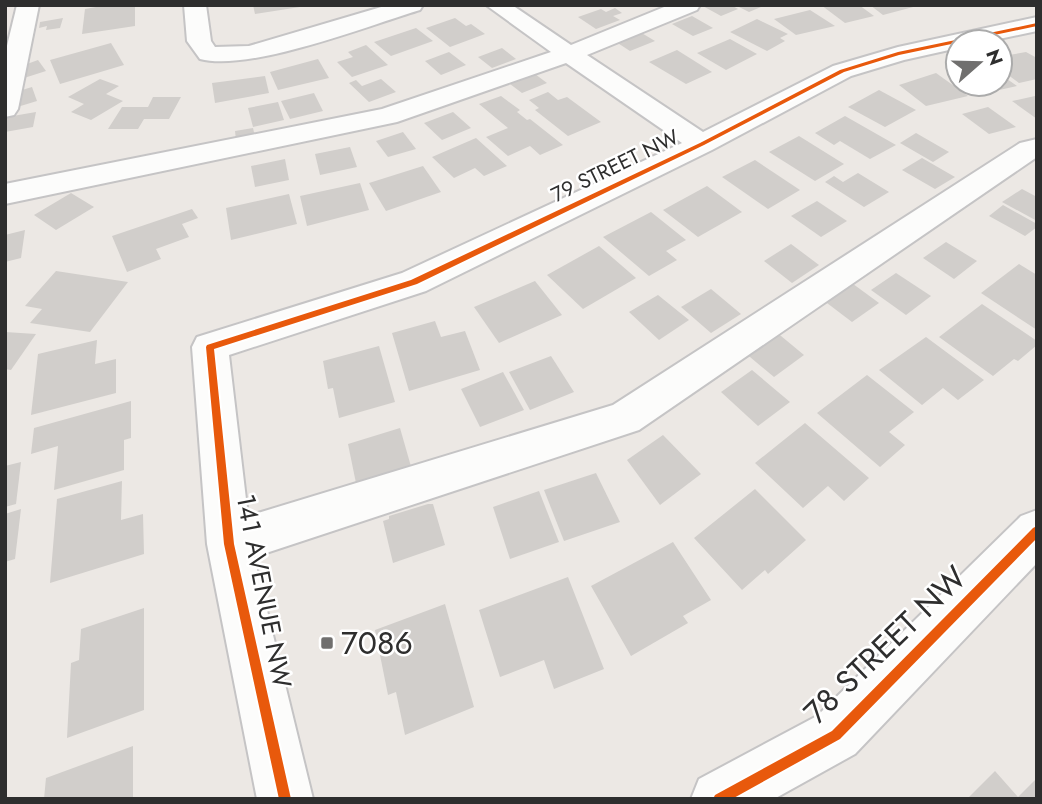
<svg xmlns="http://www.w3.org/2000/svg" width="1042" height="804" viewBox="0 0 1042 804" font-family="Jost,sans-serif">
<style>
.building{fill:#d1cecb}
.lines{fill:none;stroke-linecap:round;stroke-linejoin:round}
.minor-casing{stroke:#c5c4c5;stroke-width:4}
.minor{fill:#fcfcfb;fill-rule:evenodd}
.cycleway-casing{stroke:#fff;stroke-width:4}
.cycleway{fill:#e8590c;fill-rule:evenodd}
.poi-dot{fill:#706f6e;stroke:#fff;stroke-width:2.5}
.labels{text-anchor:middle;dominant-baseline:central;stroke-width:5;stroke-linejoin:round;paint-order:stroke}
.far-street-label{font-size:21px;fill:#2e2e2e;stroke:#fff}
.street-label{font-size:26px;fill:#2e2e2e;stroke:#fff}
.near-poi-label{font-size:32px;fill:#2e2e2e;stroke:#fff;text-anchor:start}
.near-street-label{font-size:32px;fill:#2e2e2e;stroke:#fff}
</style>
<rect width="100%" height="100%" fill="#ece8e4"/>
<!-- building -->
<g class="building">
<path d="M 107,5 L 135,5 L 135,26 L 82,34 L 85,9 Z"/>
<path d="M 253,5 L 299,5 L 300,7 L 255,14 Z"/>
<path d="M 701,5 L 731,5 L 738,9 L 721,16 Z"/>
<path d="M 735,5 L 766,5 L 749,12 Z"/>
<path d="M 821,5 L 859,5 L 874,16 L 845,23 Z"/>
<path d="M 870,5 L 917,5 L 917,6 L 883,15 Z"/>
<path d="M 615,8 L 622,13 L 613,16 L 620,20 L 596,29 L 578,17 L 601,9 L 606,12 Z"/>
<path d="M 810,10 L 835,26 L 796,35 L 774,19 Z"/>
<path d="M 692,16 L 713,28 L 693,36 L 672,24 Z"/>
<path d="M 63,18 L 60,28 L 46,30 L 47,26 L 39,28 L 40,22 Z"/>
<path d="M 455,18 L 466,26 L 471,24 L 485,34 L 450,47 L 426,28 Z"/>
<path d="M 757,19 L 788,34 L 780,38 L 785,41 L 767,51 L 730,32 Z"/>
<path d="M 416,28 L 433,41 L 391,56 L 374,42 Z"/>
<path d="M 635,29 L 655,41 L 630,51 L 610,38 Z"/>
<path d="M 730,39 L 757,54 L 726,70 L 697,53 Z"/>
<path d="M 111,43 L 124,65 L 60,84 L 50,60 Z"/>
<path d="M 366,45 L 388,65 L 352,77 L 337,62 L 353,57 L 348,52 Z"/>
<path d="M 502,48 L 516,59 L 492,68 L 478,57 Z"/>
<path d="M 677,50 L 712,72 L 686,84 L 649,62 Z"/>
<path d="M 449,52 L 466,65 L 441,75 L 425,61 Z"/>
<path d="M 1026,52 L 1037,58 L 1037,79 L 1019,83 L 1000,69 L 1000,62 L 1009,60 L 1003,56 Z"/>
<path d="M 318,59 L 329,78 L 278,90 L 270,72 Z"/>
<path d="M 38,60 L 46,71 L 24,78 L 16,68 Z"/>
<path d="M 531,71 L 547,83 L 522,93 L 506,81 Z"/>
<path d="M 936,73 L 968,96 L 926,106 L 899,85 Z"/>
<path d="M 1000,74 L 1017,86 L 977,95 L 961,84 L 1000,84 Z"/>
<path d="M 265,76 L 269,93 L 215,103 L 212,83 Z"/>
<path d="M 100,79 L 119,86 L 106,94 L 123,101 L 91,120 L 71,112 L 84,104 L 68,97 Z"/>
<path d="M 381,79 L 396,92 L 369,102 L 349,83 L 356,80 L 362,86 Z"/>
<path d="M 32,87 L 37,101 L 14,108 L 9,94 Z"/>
<path d="M 879,90 L 916,110 L 885,127 L 848,107 Z"/>
<path d="M 548,92 L 558,100 L 567,97 L 601,122 L 568,136 L 535,110 L 539,108 L 529,100 Z"/>
<path d="M 314,93 L 323,111 L 290,119 L 281,101 Z"/>
<path d="M 501,96 L 520,110 L 517,112 L 527,120 L 530,119 L 563,145 L 540,155 L 530,146 L 508,156 L 486,137 L 508,128 L 479,104 Z"/>
<path d="M 1035,96 L 1037,119 L 1012,101 Z"/>
<path d="M 153,97 L 181,97 L 169,119 L 144,119 L 138,129 L 108,129 L 122,107 L 148,107 Z"/>
<path d="M 278,102 L 284,120 L 253,127 L 248,108 Z"/>
<path d="M 988,107 L 1016,127 L 989,134 L 962,114 Z"/>
<path d="M 36,112 L 33,127 L 5,132 L 7,117 Z"/>
<path d="M 453,112 L 471,128 L 442,140 L 424,123 Z"/>
<path d="M 845,116 L 896,145 L 870,159 L 840,141 L 834,145 L 815,133 Z"/>
<path d="M 253,128 L 255,137 L 236,140 L 235,131 Z"/>
<path d="M 403,132 L 416,149 L 388,157 L 376,141 Z"/>
<path d="M 916,133 L 949,152 L 933,162 L 900,143 Z"/>
<path d="M 799,136 L 844,164 L 815,181 L 769,152 Z"/>
<path d="M 476,138 L 507,166 L 484,176 L 475,168 L 454,178 L 432,157 Z"/>
<path d="M 350,147 L 357,167 L 320,175 L 315,154 Z"/>
<path d="M 922,158 L 955,177 L 935,189 L 902,170 Z"/>
<path d="M 285,159 L 289,180 L 255,187 L 251,166 Z"/>
<path d="M 755,160 L 800,190 L 768,209 L 722,177 Z"/>
<path d="M 423,166 L 441,192 L 386,211 L 369,183 Z"/>
<path d="M 858,173 L 889,192 L 864,207 L 825,182 L 834,176 L 843,182 Z"/>
<path d="M 360,183 L 369,210 L 307,226 L 300,196 Z"/>
<path d="M 707,186 L 742,212 L 698,237 L 663,210 Z"/>
<path d="M 1022,189 L 1037,197 L 1037,221 L 1002,202 Z"/>
<path d="M 71,193 L 94,207 L 56,230 L 34,215 Z"/>
<path d="M 289,194 L 297,224 L 231,240 L 226,208 Z"/>
<path d="M 817,201 L 847,221 L 821,237 L 791,216 Z"/>
<path d="M 1003,205 L 1037,224 L 1037,227 L 1025,236 L 989,216 Z"/>
<path d="M 192,209 L 198,218 L 182,224 L 189,237 L 156,249 L 161,259 L 127,272 L 112,236 Z"/>
<path d="M 651,212 L 686,240 L 666,251 L 677,260 L 649,276 L 603,237 Z"/>
<path d="M 25,230 L 21,258 L 5,262 L 5,235 Z"/>
<path d="M 946,242 L 977,261 L 954,279 L 923,258 Z"/>
<path d="M 791,244 L 819,265 L 792,283 L 764,261 Z"/>
<path d="M 599,246 L 636,278 L 583,309 L 547,275 Z"/>
<path d="M 1019,264 L 1037,275 L 1037,330 L 981,293 Z"/>
<path d="M 56,271 L 128,282 L 90,332 L 30,323 L 42,309 L 25,306 Z"/>
<path d="M 896,273 L 931,296 L 906,315 L 871,290 Z"/>
<path d="M 535,281 L 562,315 L 499,343 L 474,307 Z"/>
<path d="M 849,281 L 879,303 L 852,322 L 823,300 Z"/>
<path d="M 711,289 L 741,314 L 711,333 L 681,307 Z"/>
<path d="M 658,295 L 689,320 L 659,340 L 629,312 Z"/>
<path d="M 982,304 L 1037,341 L 1037,345 L 1018,361 L 1014,359 L 993,376 L 939,337 Z"/>
<path d="M 435,321 L 441,337 L 465,331 L 480,370 L 409,391 L 392,333 Z"/>
<path d="M 775,331 L 804,355 L 774,377 L 744,352 Z"/>
<path d="M 5,332 L 36,334 L 11,370 L 5,369 Z"/>
<path d="M 926,337 L 984,380 L 958,400 L 943,388 L 922,405 L 879,370 Z"/>
<path d="M 97,340 L 95,364 L 116,359 L 116,393 L 31,415 L 38,354 Z"/>
<path d="M 379,346 L 395,402 L 339,418 L 333,388 L 328,389 L 323,361 Z"/>
<path d="M 551,356 L 574,392 L 530,410 L 509,372 Z"/>
<path d="M 752,370 L 790,402 L 758,426 L 721,392 Z"/>
<path d="M 503,372 L 524,410 L 480,427 L 461,389 Z"/>
<path d="M 867,375 L 914,412 L 889,432 L 905,445 L 880,467 L 817,413 Z"/>
<path d="M 131,401 L 131,438 L 124,440 L 124,470 L 54,490 L 58,446 L 31,454 L 34,428 Z"/>
<path d="M 805,423 L 869,478 L 844,501 L 828,486 L 803,508 L 755,463 Z"/>
<path d="M 400,428 L 412,470 L 357,488 L 348,444 Z"/>
<path d="M 663,435 L 701,474 L 660,505 L 627,460 Z"/>
<path d="M 21,462 L 16,504 L 5,507 L 5,466 Z"/>
<path d="M 596,473 L 620,522 L 564,541 L 544,490 Z"/>
<path d="M 122,481 L 121,520 L 143,514 L 144,554 L 50,583 L 57,499 Z"/>
<path d="M 755,489 L 806,540 L 768,574 L 765,570 L 742,590 L 694,538 Z"/>
<path d="M 539,491 L 559,542 L 510,559 L 493,507 Z"/>
<path d="M 428,504 L 433,504 L 445,545 L 393,563 L 383,521 L 389,519 L 389,516 Z"/>
<path d="M 21,509 L 15,559 L 5,562 L 5,514 Z"/>
<path d="M 673,542 L 711,600 L 683,616 L 688,623 L 631,656 L 591,586 Z"/>
<path d="M 568,577 L 604,669 L 554,689 L 544,660 L 500,677 L 479,610 Z"/>
<path d="M 445,604 L 474,707 L 405,735 L 396,692 L 388,695 L 375,630 Z"/>
<path d="M 144,608 L 144,710 L 67,738 L 71,663 L 79,660 L 81,629 Z"/>
<path d="M 133,746 L 133,799 L 44,799 L 46,778 Z"/>
<path d="M 995,771 L 1018,797 L 1037,778 L 1037,799 L 967,799 Z"/>
</g>
<g class="lines">
<!-- minor casing -->
<g class="minor-casing">
<g id="minor">
<path d="M 17,5 L 39,5 L 18,109 L 14,115 L 5,117 L 5,54 Z"/>
<path d="M 184,5 L 206,5 L 211,41 L 215,47 L 249,46 L 388,5 L 423,5 L 420,10 C 367,26 250,72 200,59 L 187,41 Z"/>
<path d="M 486,5 L 512,5 L 571,45 L 669,5 L 700,5 L 697,10 L 587,55 L 703,132 L 833,66 L 898,47 L 1037,17 L 1037,31 L 985,42 L 958,42 L 958,48 L 904,60 L 851,76 L 712,150 L 426,291 L 229,355 L 248,516 L 613,405 L 1020,143 L 1037,139 L 1037,157 L 639,430 L 254,557 L 313,799 L 257,799 L 207,544 L 192,347 L 197,337 L 402,273 L 682,143 L 566,63 L 397,122 L 5,204 L 5,184 L 382,109 L 551,52 Z"/>
<path d="M 1037,510 L 1037,563 L 855,754 L 774,799 L 691,799 L 699,779 L 817,716 L 1021,516 Z"/>
</g>
</g>
<!-- minor -->
<use href="#minor" class="minor"/>
<!-- cycleway casing -->
<g class="cycleway-casing">
<g id="cycleway">
<path d="M 1037,23 L 1037,26 L 899,55 L 844,72 L 704,145 L 417,284 L 214,349 L 234,544 L 291,799 L 279,799 L 224,544 L 206,347 L 207,345 L 411,280 L 700,143 L 840,70 L 898,52 Z"/>
<path d="M 1037,526 L 1037,538 L 840,739 L 732,799 L 713,799 L 715,795 L 832,731 L 1033,528 Z"/>
</g>
</g>
<!-- cycleway -->
<use href="#cycleway" class="cycleway"/>
</g>
<!-- markers -->
<rect class="poi-dot" x="320" y="636" width="14" height="14" rx="3.5"/>
<g class="labels">
<!-- far-street labels -->
<g class="far-street-label">
<text transform="translate(615 166) rotate(-26)">79 STREET NW</text>
</g>
<!-- street labels -->
<g class="street-label">
<text transform="translate(264 591) rotate(79)">141 AVENUE NW</text>
</g>
<!-- near-poi labels -->
<g class="near-poi-label">
<text x="341" y="643">7086</text>
</g>
<!-- near-street labels -->
<g class="near-street-label">
<text transform="translate(885 645) rotate(-44)">78 STREET NW</text>
</g>
</g>
<!-- border -->
<rect width="1042" height="804" fill="none" stroke="#2e2e2e" stroke-width="14"/>
<!-- north arrow -->
<g transform="translate(979 63) rotate(70)"><circle r="33" fill="#ffffff" stroke="#ababab" stroke-width="2"/>
<path d="M0-5L12 26L0 18L-12 26Z" fill="#706f6e"/>
<text y="-10" font-size="19" font-weight="bold" text-anchor="middle" fill="#2e2e2e">N</text>
</g>
</svg>
